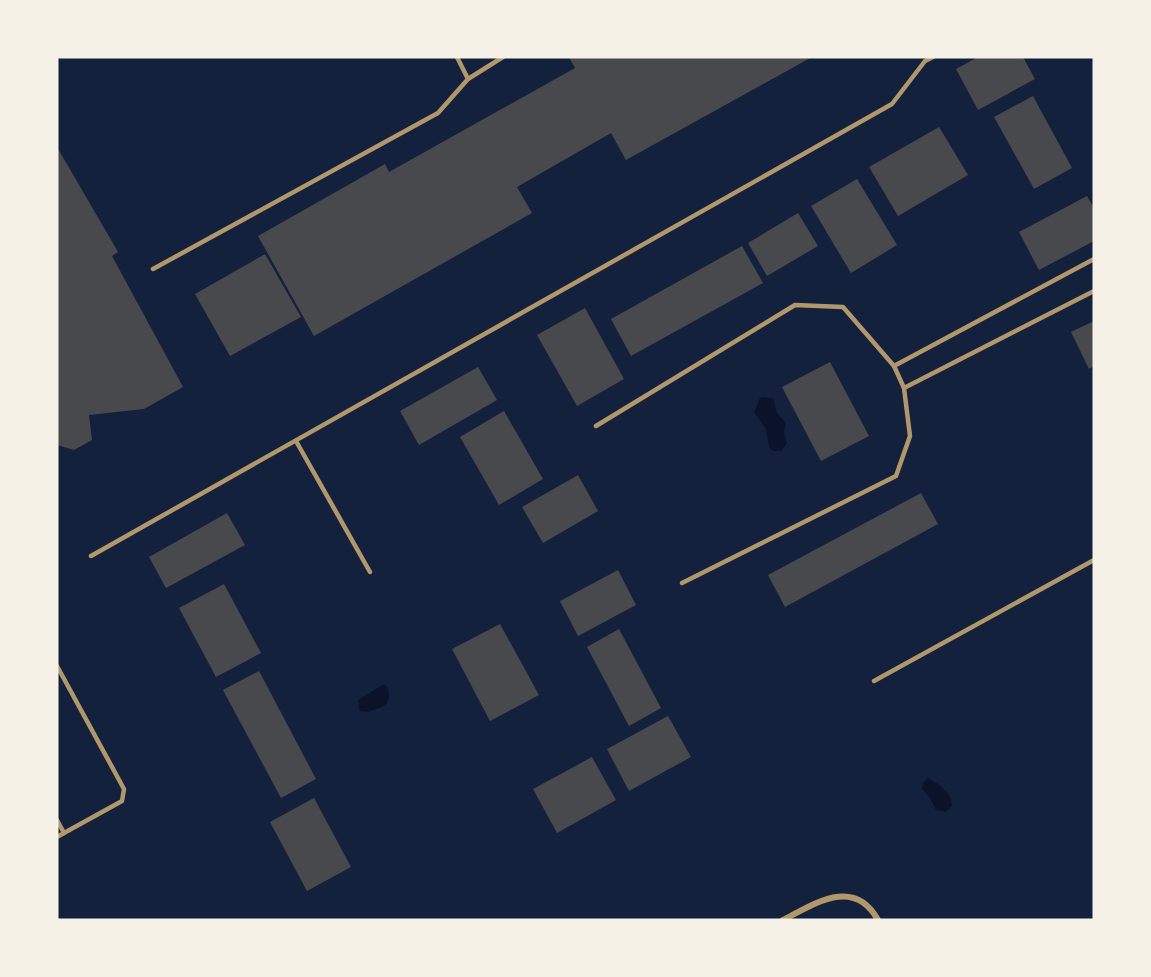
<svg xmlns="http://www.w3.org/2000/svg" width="1151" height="977" viewBox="0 0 1151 977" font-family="Jost,sans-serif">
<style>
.water{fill:#0b132b}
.building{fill:#48494c}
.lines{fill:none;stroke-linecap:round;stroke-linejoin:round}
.service{stroke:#b1986c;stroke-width:4.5}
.minor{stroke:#b1986c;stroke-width:6}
</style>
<rect width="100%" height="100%" fill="#14213d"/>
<!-- water -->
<g class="water">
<path d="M 764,397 L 773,398 L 777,413 L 786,423 L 784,432 L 787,443 L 781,451 L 773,451 L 769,447 L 766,429 L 754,412 L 760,398 Z"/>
<path d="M 384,684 L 388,688 L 389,697 L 386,705 L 369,712 L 359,711 L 358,700 Z"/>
<path d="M 928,778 C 940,785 952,792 952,806 L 946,812 L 936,810 L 930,798 L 922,789 L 923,783 Z"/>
</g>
<!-- building -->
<g class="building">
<path d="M 569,57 L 812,57 L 626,160 L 611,133 L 517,187 L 532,213 L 314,336 L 258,236 L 385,164 L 389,172 L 575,68 Z"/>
<path d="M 978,57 L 1023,57 L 1035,79 L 978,110 L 956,69 Z"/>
<path d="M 1033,96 L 1072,168 L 1034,189 L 994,117 Z"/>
<path d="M 939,127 L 968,175 L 898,216 L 869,167 Z"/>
<path d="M 57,147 L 118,252 L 112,256 L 183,387 L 144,409 L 89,415 L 92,440 L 74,450 L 57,445 Z"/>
<path d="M 857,179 L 897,245 L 851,273 L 811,206 Z"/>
<path d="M 1087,196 L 1094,208 L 1094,241 L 1039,270 L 1019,232 Z"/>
<path d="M 798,213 L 818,246 L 767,276 L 748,243 Z"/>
<path d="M 742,246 L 763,283 L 631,356 L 611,319 Z"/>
<path d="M 265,254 L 301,317 L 230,356 L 195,294 Z"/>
<path d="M 585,308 L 624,379 L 577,406 L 537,335 Z"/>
<path d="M 1094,321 L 1094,366 L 1089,369 L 1071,332 Z"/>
<path d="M 830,362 L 869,436 L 821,461 L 782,387 Z"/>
<path d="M 478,367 L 497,400 L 419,445 L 400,411 Z"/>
<path d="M 504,411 L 543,479 L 499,505 L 460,437 Z"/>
<path d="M 578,475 L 598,511 L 543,543 L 522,507 Z"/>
<path d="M 921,493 L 938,524 L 785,607 L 768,575 Z"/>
<path d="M 227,513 L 245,545 L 166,588 L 149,557 Z"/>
<path d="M 618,570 L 636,605 L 578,636 L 560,601 Z"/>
<path d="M 224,584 L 261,653 L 216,677 L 179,608 Z"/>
<path d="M 500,624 L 539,695 L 490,721 L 452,649 Z"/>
<path d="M 619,629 L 661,708 L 629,726 L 587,647 Z"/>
<path d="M 259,671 L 316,779 L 281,798 L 223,690 Z"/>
<path d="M 668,716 L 691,757 L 629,791 L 607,749 Z"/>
<path d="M 592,757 L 616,800 L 557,833 L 533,789 Z"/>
<path d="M 314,798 L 351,867 L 307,891 L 270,822 Z"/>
</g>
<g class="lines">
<!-- service -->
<g class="service">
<path d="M 457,57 L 468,79"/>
<path d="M 153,269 L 438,113 L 468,79 L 503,57"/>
<path d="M 894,366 L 1094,259"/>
<path d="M 904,388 L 1094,291"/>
<path d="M 596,426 L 795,305 L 843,307 L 894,366 L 904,388 L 910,436 L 896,476 L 682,583"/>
<path d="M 296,441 L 370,572"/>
<path d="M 91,556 L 892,104 L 925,61 L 933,57"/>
<path d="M 57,666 L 124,789 L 122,801 L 64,833"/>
<path d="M 874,681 L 1094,560"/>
<path d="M 57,820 L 64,833 L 57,837"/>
</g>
<!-- minor -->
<path class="minor" d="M 783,920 C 814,904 854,876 878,920"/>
</g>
<!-- border -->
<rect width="1151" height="977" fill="none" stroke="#f6f1e7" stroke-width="117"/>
</svg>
